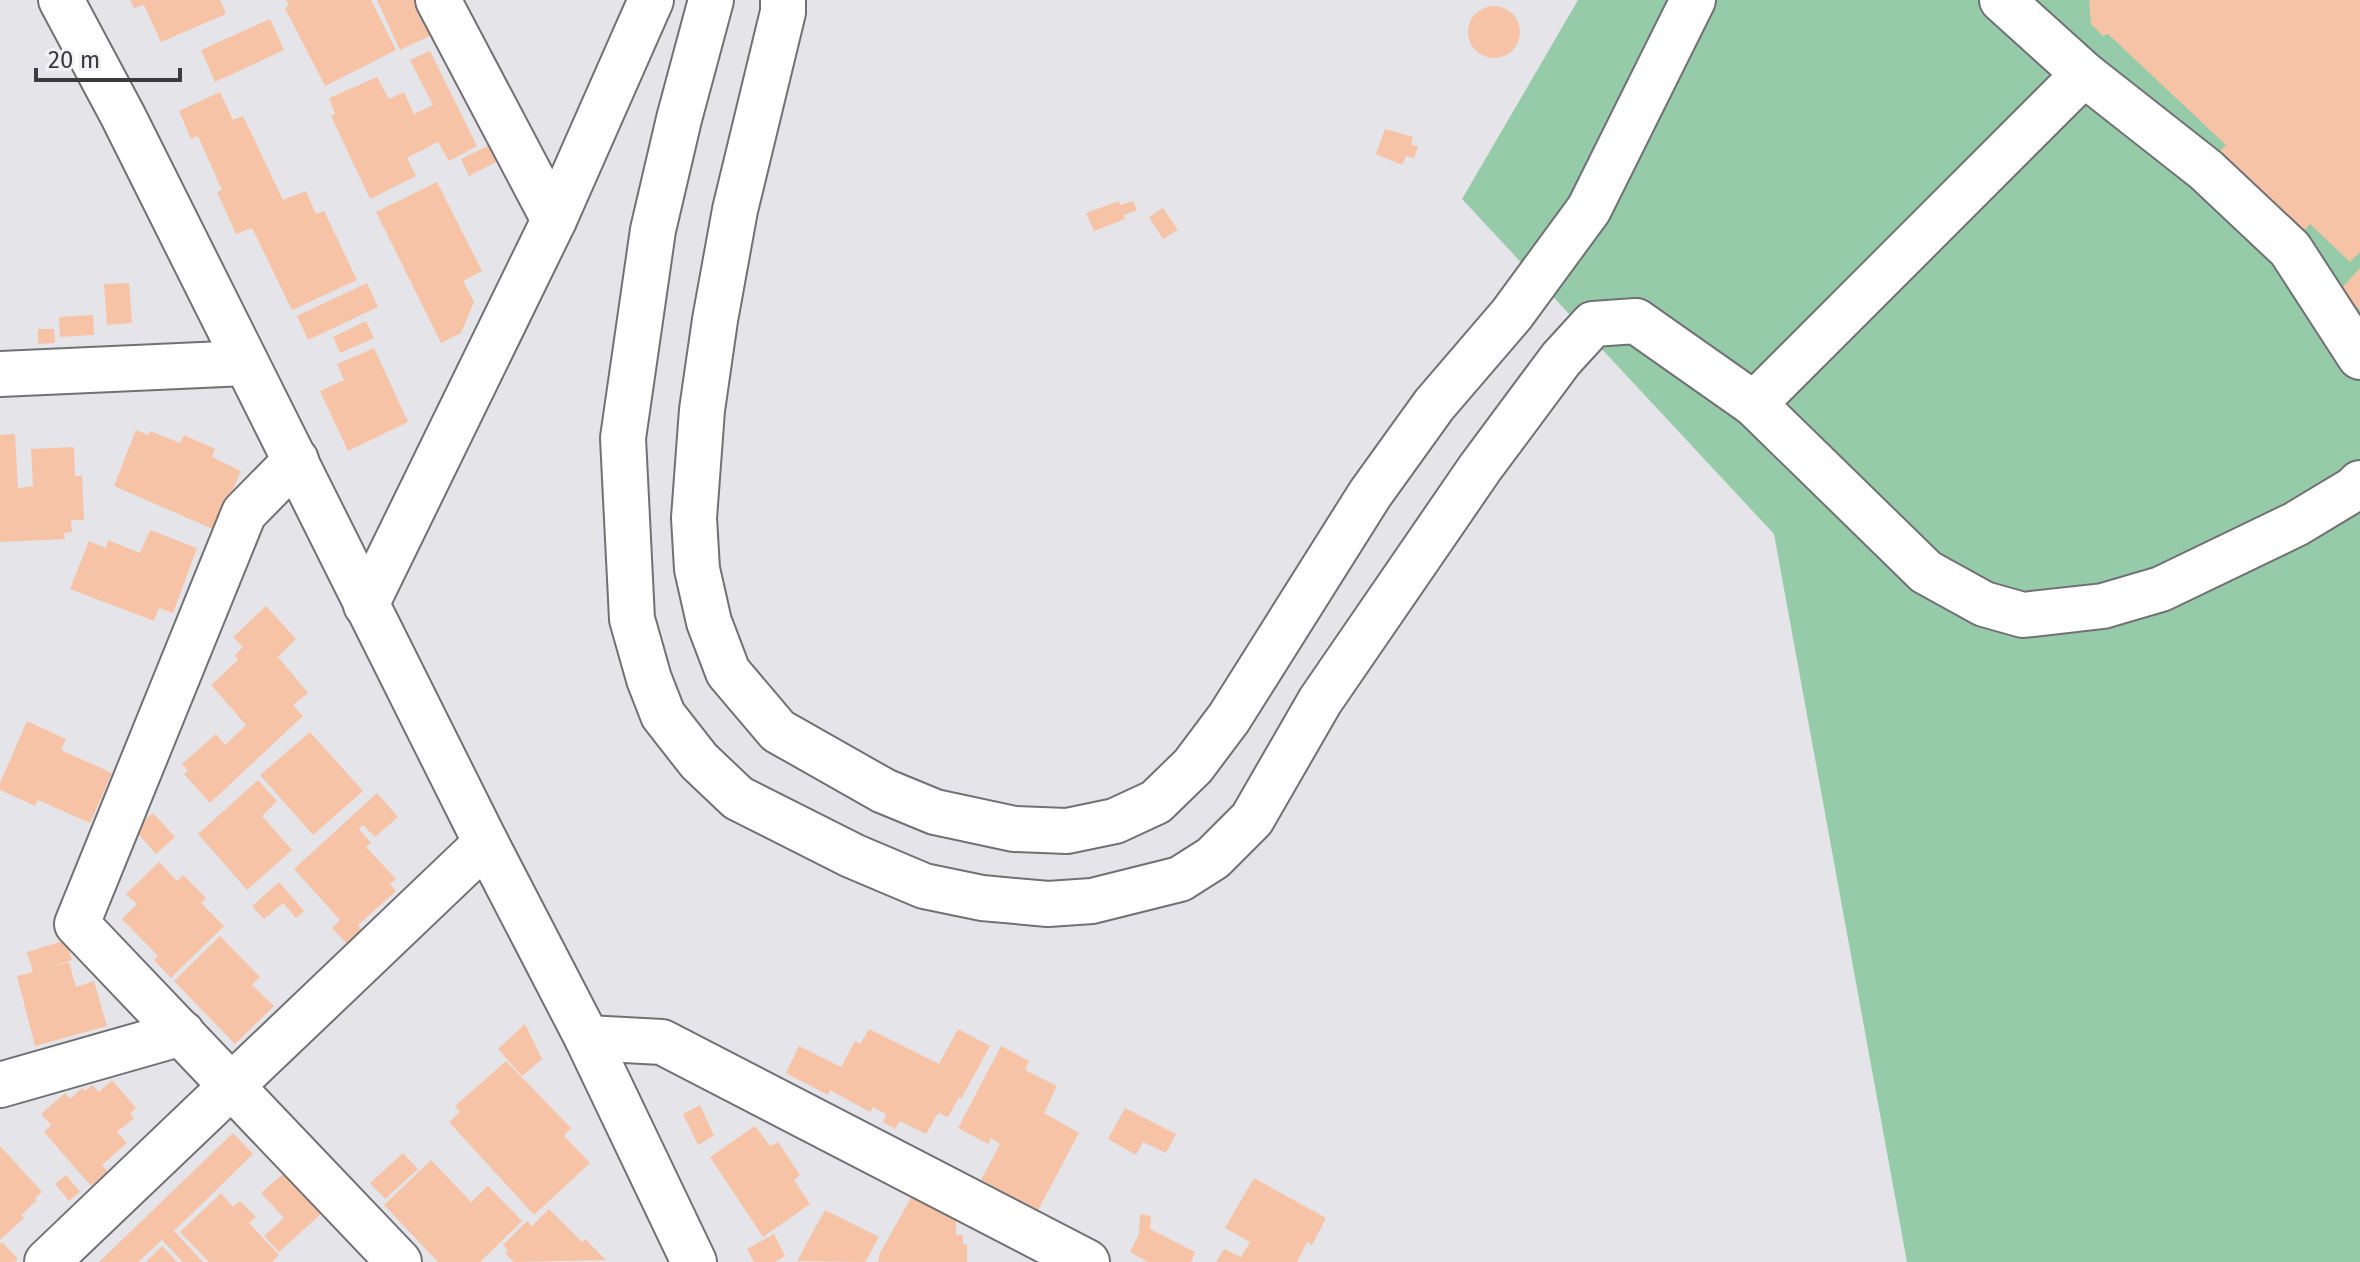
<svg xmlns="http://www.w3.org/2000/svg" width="2360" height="1262" viewBox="0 0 2360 1262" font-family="'Fira Sans',sans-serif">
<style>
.green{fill:#96cbaa}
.building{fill:#f6c3a6}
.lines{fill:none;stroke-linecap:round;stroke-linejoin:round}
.street-casing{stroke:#717175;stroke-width:48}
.secondary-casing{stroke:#717175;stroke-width:48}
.street{stroke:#fff;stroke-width:44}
.secondary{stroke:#fff;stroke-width:44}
</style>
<rect width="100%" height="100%" fill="#e5e5e9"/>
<!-- green -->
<path class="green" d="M 1578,0 L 2360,0 L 2360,1262 L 1907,1262 L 1774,534 L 1462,199 Z"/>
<!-- building -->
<g class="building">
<path d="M 130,0 L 220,0 L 226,14 L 161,42 L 144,5 L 134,8 Z"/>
<path d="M 286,0 L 371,0 L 396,50 L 325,86 L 285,8 L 289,6 Z"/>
<path d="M 377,0 L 416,0 L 432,35 L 400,50 Z"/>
<path d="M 2089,0 L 2360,0 L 2360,252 L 2350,262 L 2310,224 L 2272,262 L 2189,182 L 2226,145 L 2108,34 L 2103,36 L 2091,24 Z"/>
<circle cx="1494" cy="32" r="26"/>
<path d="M 270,19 L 284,50 L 215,82 L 201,50 Z"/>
<path d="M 430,51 L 477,146 L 449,161 L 438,142 L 407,158 L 416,176 L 370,199 L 331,116 L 335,114 L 329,98 L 377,77 L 389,99 L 404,92 L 414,114 L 433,105 L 410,60 Z"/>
<path d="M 220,92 L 233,120 L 243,116 L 283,200 L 306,191 L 316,214 L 324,211 L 357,280 L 292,310 L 252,228 L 236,234 L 217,192 L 222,190 L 198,136 L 191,139 L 179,111 Z"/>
<path d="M 1385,129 L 1413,137 L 1411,144 L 1418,147 L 1414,158 L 1406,156 L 1402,165 L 1376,154 Z"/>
<path d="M 492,144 L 500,160 L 469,176 L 461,159 Z"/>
<path d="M 437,182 L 482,271 L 463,281 L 474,302 L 461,333 L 441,343 L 376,212 Z"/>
<path d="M 1119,201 L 1120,205 L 1133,201 L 1137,210 L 1124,215 L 1125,219 L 1094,231 L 1086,213 Z"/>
<path d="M 1163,208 L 1178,230 L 1163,239 L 1149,217 Z"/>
<path d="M 2360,268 L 2360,310 L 2339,291 Z"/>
<path d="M 129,283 L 132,323 L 107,325 L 104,284 Z"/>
<path d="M 367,283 L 378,307 L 308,340 L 297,316 Z"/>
<path d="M 93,315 L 94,335 L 60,337 L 59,317 Z"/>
<path d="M 366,321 L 374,338 L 340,353 L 333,337 Z"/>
<path d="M 38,329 L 54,329 L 55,343 L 38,344 Z"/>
<path d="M 374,348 L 408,422 L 348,451 L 320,391 L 344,380 L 337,364 Z"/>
<path d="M 136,430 L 148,435 L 150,431 L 180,443 L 184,435 L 215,449 L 212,457 L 241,471 L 215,530 L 114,486 Z"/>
<path d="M 15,434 L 18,488 L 33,486 L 31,449 L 74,447 L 75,476 L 82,476 L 84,520 L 71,520 L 72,532 L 64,533 L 65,539 L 0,542 L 0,435 Z"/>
<path d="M 150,530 L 197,548 L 173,613 L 159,608 L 154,621 L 70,589 L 89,541 L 106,548 L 108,540 L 140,553 Z"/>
<path d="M 266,606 L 296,639 L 278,657 L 308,693 L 293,705 L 303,716 L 210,803 L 184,774 L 188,771 L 182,764 L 216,734 L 225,745 L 246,725 L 211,685 L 238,660 L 235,655 L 243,647 L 233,637 Z"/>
<path d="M 27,721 L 66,739 L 61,750 L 112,773 L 90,823 L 38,800 L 35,806 L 0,790 L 0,783 Z"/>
<path d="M 310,732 L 363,791 L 313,835 L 260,775 Z"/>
<path d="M 258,780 L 277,801 L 262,816 L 292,850 L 247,890 L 198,834 Z"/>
<path d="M 377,793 L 398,817 L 375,837 L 363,825 L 359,829 L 371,843 L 366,847 L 396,879 L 390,884 L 396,891 L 358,925 L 362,930 L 347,944 L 332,928 L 340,920 L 294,869 Z"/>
<path d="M 153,813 L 175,837 L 156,854 L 134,829 Z"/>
<path d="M 159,862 L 177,881 L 183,875 L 206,898 L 201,903 L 224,926 L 171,978 L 154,960 L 158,956 L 122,919 L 137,904 L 126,894 Z"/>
<path d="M 279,882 L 304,911 L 296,918 L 283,903 L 264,919 L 252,906 Z"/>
<path d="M 220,936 L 260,977 L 252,985 L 274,1006 L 235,1044 L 174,981 Z"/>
<path d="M 66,940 L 72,960 L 47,968 L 69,962 L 76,987 L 94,981 L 107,1026 L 35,1046 L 17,976 L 33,972 L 27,952 Z"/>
<path d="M 525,1024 L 542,1059 L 522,1076 L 498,1049 Z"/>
<path d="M 869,1029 L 939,1064 L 958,1029 L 990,1046 L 961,1099 L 959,1097 L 948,1117 L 938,1113 L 926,1134 L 900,1121 L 895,1129 L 883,1122 L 886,1114 L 873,1107 L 870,1112 L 830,1090 L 828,1095 L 786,1073 L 799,1046 L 841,1067 L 855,1041 L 860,1044 Z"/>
<path d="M 1001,1046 L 1029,1061 L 1025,1070 L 1057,1086 L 1044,1113 L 1079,1133 L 1038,1210 L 981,1180 L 1000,1144 L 991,1138 L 988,1144 L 958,1128 Z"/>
<path d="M 506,1061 L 571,1128 L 564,1136 L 590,1163 L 534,1215 L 449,1122 L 460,1112 L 455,1106 Z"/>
<path d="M 112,1080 L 136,1108 L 130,1113 L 134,1118 L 117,1132 L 127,1143 L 102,1165 L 108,1172 L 91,1186 L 44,1132 L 51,1125 L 41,1114 L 65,1093 L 70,1099 L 82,1088 L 85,1091 L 92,1085 L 99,1092 Z"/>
<path d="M 700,1105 L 714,1136 L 698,1145 L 683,1114 Z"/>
<path d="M 1125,1108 L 1176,1134 L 1166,1153 L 1143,1142 L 1136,1155 L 1108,1139 Z"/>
<path d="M 755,1126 L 770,1146 L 778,1142 L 800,1175 L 794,1180 L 810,1204 L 763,1237 L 710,1157 Z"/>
<path d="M 233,1133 L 253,1154 L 174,1231 L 203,1262 L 183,1262 L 162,1240 L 138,1262 L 99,1262 Z"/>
<path d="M 0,1146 L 42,1192 L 35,1198 L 37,1200 L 21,1215 L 24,1218 L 0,1240 Z"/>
<path d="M 403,1153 L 418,1169 L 385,1199 L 370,1183 Z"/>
<path d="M 431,1160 L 471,1202 L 488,1186 L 522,1221 L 480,1262 L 438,1262 L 384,1205 Z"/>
<path d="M 285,1172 L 322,1213 L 279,1252 L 264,1236 L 284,1218 L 261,1193 Z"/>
<path d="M 66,1175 L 80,1192 L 69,1201 L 55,1184 Z"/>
<path d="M 1254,1178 L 1326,1218 L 1312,1245 L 1307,1242 L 1297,1262 L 1216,1262 L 1224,1249 L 1241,1257 L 1250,1242 L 1225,1228 Z"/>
<path d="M 221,1193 L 233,1207 L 240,1201 L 256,1217 L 249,1223 L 279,1255 L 272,1262 L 209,1262 L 180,1232 Z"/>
<path d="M 912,1196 L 956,1218 L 956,1235 L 963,1235 L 963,1244 L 967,1244 L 967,1262 L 878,1262 L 880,1253 Z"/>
<path d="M 549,1209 L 582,1242 L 585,1239 L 606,1260 L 514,1262 L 505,1253 L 508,1250 L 503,1245 L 527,1221 L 532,1226 Z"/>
<path d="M 825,1210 L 879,1237 L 865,1262 L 797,1261 Z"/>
<path d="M 1140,1214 L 1151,1216 L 1150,1229 L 1195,1252 L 1191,1262 L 1148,1262 L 1130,1252 L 1139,1234 Z"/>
<path d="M 774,1234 L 785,1256 L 775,1262 L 754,1262 L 747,1249 Z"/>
<path d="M 2,1242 L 18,1259 L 14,1262 L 0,1262 L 0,1244 Z"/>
<path d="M 162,1246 L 177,1262 L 146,1262 Z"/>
</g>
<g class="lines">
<!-- street casing -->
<g class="street-casing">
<g id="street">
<path d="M 438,0 L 554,220"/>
<path d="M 711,0 L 679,119 L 653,230 L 623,438 L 632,619 L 649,679 L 663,715 L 699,761 L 738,798 L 853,856 L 924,886 L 982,898 L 1048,904 L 1092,901 L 1180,879 L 1213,858 L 1252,819 L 1320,701 L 1480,468 L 1561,359 L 1593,324 L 1636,321 L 1754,404 L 1926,572 L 1984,604 L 2023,615 L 2103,606 L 2161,589 L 2296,524 L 2354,489 L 2360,483"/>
<path d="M 783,0 L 783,12 L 735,210 L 715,320 L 702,410 L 694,518 L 697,569 L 709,622 L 728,672 L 778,731 L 884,791 L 935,812 L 1014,829 L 1067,831 L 1115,821 L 1156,802 L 1193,766 L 1229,718 L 1370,494 L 1434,405 L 1512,314 L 1589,209 L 1693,0"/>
<path d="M 2002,0 L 2084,74 L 2206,170 L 2290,249 L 2360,357"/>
<path d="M 0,374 L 246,363"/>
<path d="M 1754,404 L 2084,74"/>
<path d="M 296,460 L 244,513 L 77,924 L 399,1262"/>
<path d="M 366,605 L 554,220 L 651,0"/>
<path d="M 587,1038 L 662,1042 L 1087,1262"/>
<path d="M 0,1085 L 182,1033"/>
<path d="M 47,1262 L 486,843"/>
</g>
</g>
<!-- secondary casing -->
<g class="secondary-casing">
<path id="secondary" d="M 61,0 L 123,116 L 486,843 L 587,1038 L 694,1262"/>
</g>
<!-- street -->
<use href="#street" class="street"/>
<!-- secondary -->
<use href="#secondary" class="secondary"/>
</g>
<!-- scale -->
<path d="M36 68v12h144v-12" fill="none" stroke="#3c3c3d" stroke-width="4"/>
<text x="48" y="68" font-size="24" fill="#3c3c3d" stroke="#f2f2f7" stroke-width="6" paint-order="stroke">20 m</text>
</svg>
